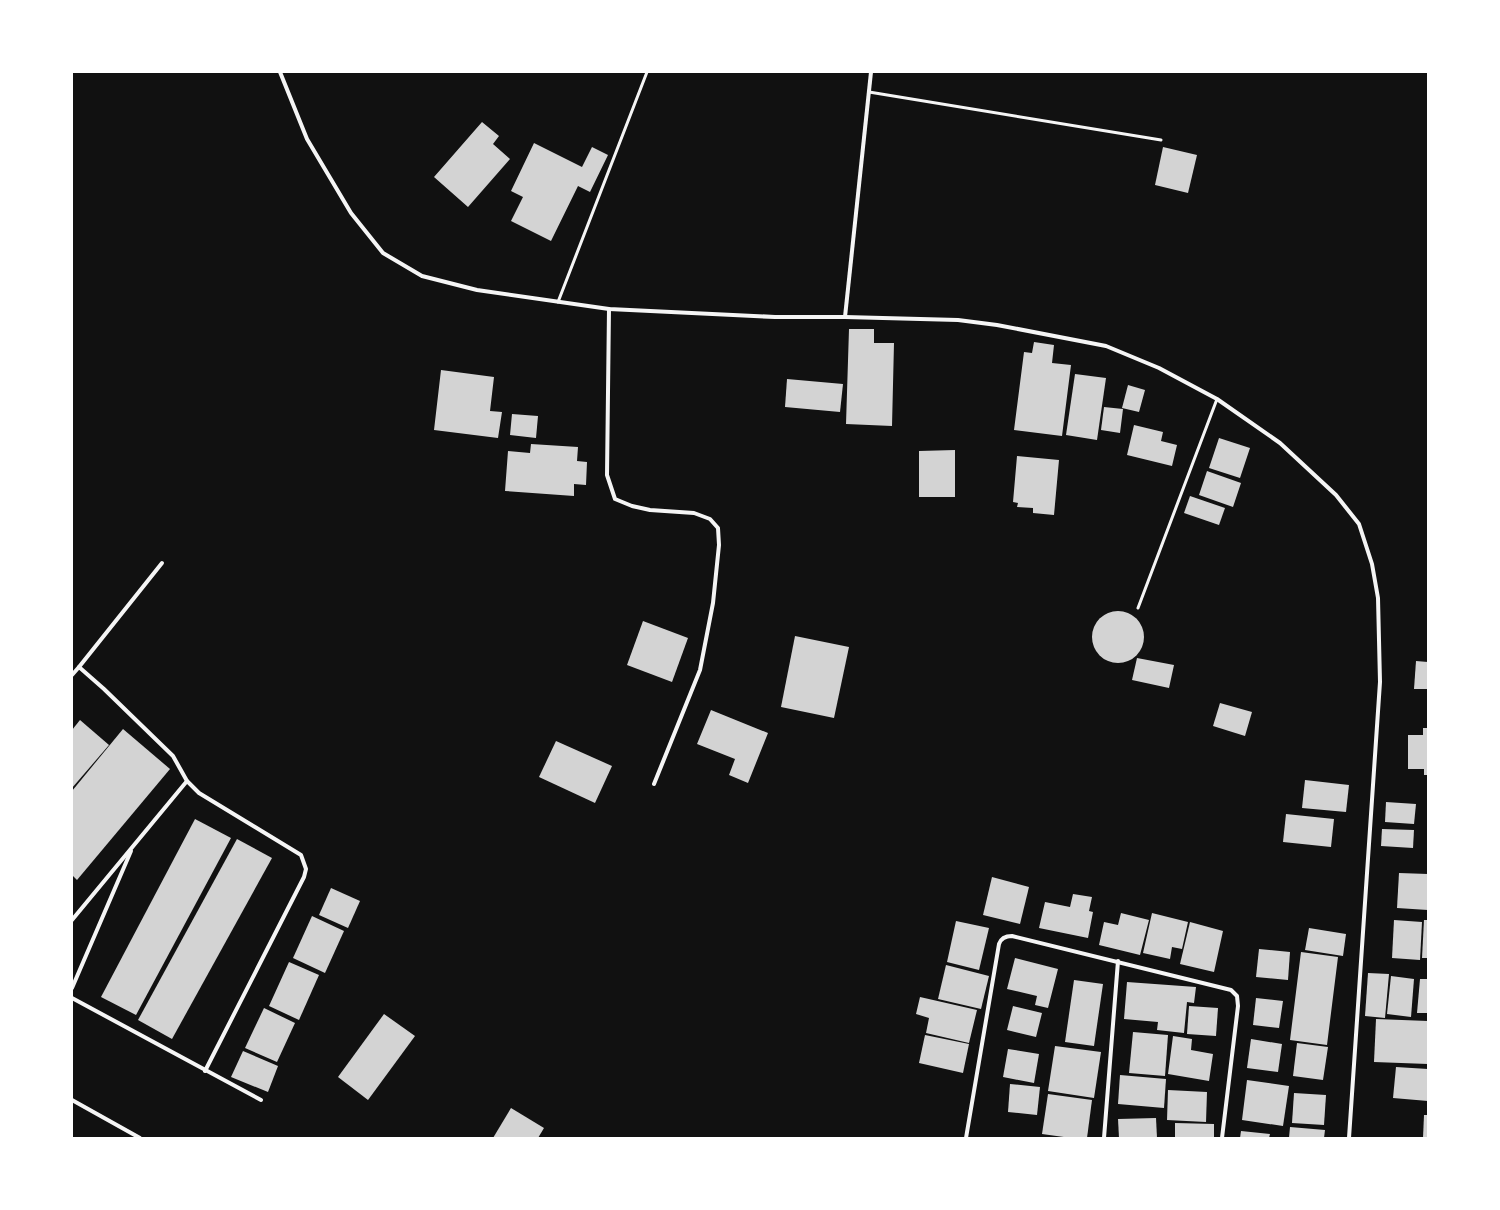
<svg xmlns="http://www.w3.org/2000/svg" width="1500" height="1210" viewBox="0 0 1500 1210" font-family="'Public Sans',sans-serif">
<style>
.building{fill:#d3d3d3}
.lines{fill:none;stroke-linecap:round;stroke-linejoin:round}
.service{stroke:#f5f5f5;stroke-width:3}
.minor{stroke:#f5f5f5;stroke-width:4}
</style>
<rect width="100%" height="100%" fill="#111"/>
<!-- building -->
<g class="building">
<path d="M 482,122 L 499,136 L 493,144 L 510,159 L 468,207 L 434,177 Z"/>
<path d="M 534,143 L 582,167 L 592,147 L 608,155 L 590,192 L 578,186 L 551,241 L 511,221 L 523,197 L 511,191 Z"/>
<path d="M 1163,147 L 1197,155 L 1188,193 L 1155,185 Z"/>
<path d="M 849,329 L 874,329 L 874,343 L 894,343 L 892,426 L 846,424 Z"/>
<path d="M 1034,342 L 1054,345 L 1052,363 L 1071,365 L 1062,436 L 1014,430 L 1024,352 L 1032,353 Z"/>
<path d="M 441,370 L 494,377 L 490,411 L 502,412 L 498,438 L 434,430 Z"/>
<path d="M 1075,374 L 1106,378 L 1097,440 L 1066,435 Z"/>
<path d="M 787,379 L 843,384 L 840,412 L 785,407 Z"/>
<path d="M 1128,385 L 1145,390 L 1139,412 L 1122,408 Z"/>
<path d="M 1104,407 L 1123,409 L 1120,433 L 1101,430 Z"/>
<path d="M 512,414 L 538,416 L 536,438 L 510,435 Z"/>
<path d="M 1134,425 L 1163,432 L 1161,441 L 1177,445 L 1172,466 L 1127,455 Z"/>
<path d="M 1219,438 L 1250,448 L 1240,478 L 1209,468 Z"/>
<path d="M 531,444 L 578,447 L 577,461 L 587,462 L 586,485 L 574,484 L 574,496 L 505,491 L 508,451 L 530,453 Z"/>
<path d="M 955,450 L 955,497 L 919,497 L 919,451 Z"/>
<path d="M 1017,456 L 1059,460 L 1054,515 L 1033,513 L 1033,508 L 1017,507 L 1018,503 L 1013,502 Z"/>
<path d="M 1207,471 L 1241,483 L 1233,507 L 1199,495 Z"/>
<path d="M 1190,496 L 1225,508 L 1219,525 L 1184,513 Z"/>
<circle cx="1118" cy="637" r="26"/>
<path d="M 643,621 L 688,638 L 672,682 L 627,665 Z"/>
<path d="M 795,636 L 849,647 L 834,718 L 781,707 Z"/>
<path d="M 1137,658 L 1174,665 L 1169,688 L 1132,680 Z"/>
<path d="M 1416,661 L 1428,662 L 1428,689 L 1414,689 Z"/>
<path d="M 1220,703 L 1252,712 L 1245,736 L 1213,726 Z"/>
<path d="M 711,710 L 768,733 L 748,783 L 729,775 L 735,759 L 697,744 Z"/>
<path d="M 80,720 L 109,745 L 72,788 L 72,730 Z"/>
<path d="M 1423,728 L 1428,728 L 1428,775 L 1424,775 L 1424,769 L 1408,769 L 1408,735 L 1423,735 Z"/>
<path d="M 123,729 L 170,769 L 77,880 L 72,875 L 72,791 Z"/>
<path d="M 556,741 L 612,766 L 595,803 L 539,777 Z"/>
<path d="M 1305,780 L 1349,785 L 1346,812 L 1302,808 Z"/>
<path d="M 1386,802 L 1416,804 L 1414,824 L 1385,822 Z"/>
<path d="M 1286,814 L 1334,819 L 1331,847 L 1283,842 Z"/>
<path d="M 195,819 L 231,838 L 136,1015 L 101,997 Z"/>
<path d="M 1382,829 L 1414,830 L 1413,848 L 1381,846 Z"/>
<path d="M 237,839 L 272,858 L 172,1039 L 138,1020 Z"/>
<path d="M 1399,873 L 1428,874 L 1428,910 L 1397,908 Z"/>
<path d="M 992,877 L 1029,887 L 1020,924 L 983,915 Z"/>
<path d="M 331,888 L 360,901 L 348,928 L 319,915 Z"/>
<path d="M 1073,894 L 1092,897 L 1089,911 L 1093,912 L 1088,938 L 1039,928 L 1045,902 L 1070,907 Z"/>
<path d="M 1121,913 L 1149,920 L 1140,955 L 1099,945 L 1104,922 L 1118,925 Z"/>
<path d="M 1152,913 L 1188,922 L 1182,949 L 1172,947 L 1170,959 L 1143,953 Z"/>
<path d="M 312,916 L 344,931 L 325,973 L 293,958 Z"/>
<path d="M 1394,920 L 1422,922 L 1420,960 L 1392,958 Z"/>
<path d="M 1424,920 L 1428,920 L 1428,958 L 1422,958 Z"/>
<path d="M 956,921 L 989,928 L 979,970 L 947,962 Z"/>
<path d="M 1190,922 L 1223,931 L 1214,972 L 1180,964 Z"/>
<path d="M 1309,928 L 1346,934 L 1343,956 L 1305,950 Z"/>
<path d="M 1259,949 L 1290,952 L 1288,980 L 1256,977 Z"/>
<path d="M 1301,952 L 1338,957 L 1327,1045 L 1290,1040 Z"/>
<path d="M 1015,958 L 1058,969 L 1048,1008 L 1035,1005 L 1037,996 L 1007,989 Z"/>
<path d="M 289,962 L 319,975 L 299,1020 L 269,1006 Z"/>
<path d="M 946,965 L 989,976 L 981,1009 L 938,999 Z"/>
<path d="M 1368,973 L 1389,974 L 1385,1018 L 1365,1016 Z"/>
<path d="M 1391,976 L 1414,979 L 1411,1017 L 1387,1014 Z"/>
<path d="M 1420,979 L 1428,979 L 1428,1013 L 1417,1013 Z"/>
<path d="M 1074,980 L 1103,984 L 1094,1046 L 1065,1042 Z"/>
<path d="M 1127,982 L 1196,987 L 1194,1003 L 1187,1002 L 1184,1033 L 1157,1030 L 1158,1022 L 1124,1019 Z"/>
<path d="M 920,997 L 977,1010 L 969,1043 L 926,1033 L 929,1018 L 916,1014 Z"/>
<path d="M 1256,998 L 1283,1001 L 1279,1028 L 1253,1025 Z"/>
<path d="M 1013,1006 L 1042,1013 L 1036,1037 L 1007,1030 Z"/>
<path d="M 1189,1006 L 1218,1008 L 1216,1036 L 1187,1034 Z"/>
<path d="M 264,1008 L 295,1023 L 277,1062 L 245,1048 Z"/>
<path d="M 384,1014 L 415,1036 L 368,1100 L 338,1077 Z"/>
<path d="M 1376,1019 L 1428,1021 L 1428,1064 L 1374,1062 Z"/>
<path d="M 1133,1032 L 1168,1035 L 1165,1076 L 1129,1073 Z"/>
<path d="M 925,1035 L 969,1044 L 963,1073 L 919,1063 Z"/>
<path d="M 1173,1036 L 1192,1039 L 1191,1050 L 1213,1054 L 1209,1081 L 1168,1074 Z"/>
<path d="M 1251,1039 L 1282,1044 L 1278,1072 L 1247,1068 Z"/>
<path d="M 1297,1043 L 1328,1047 L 1323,1080 L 1293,1076 Z"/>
<path d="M 1055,1046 L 1101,1052 L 1094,1098 L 1048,1091 Z"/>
<path d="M 1008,1049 L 1039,1054 L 1034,1083 L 1003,1077 Z"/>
<path d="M 243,1051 L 278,1066 L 268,1092 L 231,1077 Z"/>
<path d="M 1396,1067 L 1428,1069 L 1428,1101 L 1393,1098 Z"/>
<path d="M 1120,1075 L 1166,1079 L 1164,1108 L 1118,1104 Z"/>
<path d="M 1247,1080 L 1289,1086 L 1283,1126 L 1242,1120 Z"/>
<path d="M 1010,1084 L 1040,1087 L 1037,1115 L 1008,1112 Z"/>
<path d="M 1168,1090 L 1207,1092 L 1206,1122 L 1167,1120 Z"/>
<path d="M 1294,1093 L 1326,1095 L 1324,1125 L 1292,1123 Z"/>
<path d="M 1048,1094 L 1092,1100 L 1087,1138 L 1071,1138 L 1042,1134 Z"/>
<path d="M 511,1108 L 544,1128 L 538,1138 L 493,1138 Z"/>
<path d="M 1424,1115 L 1428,1115 L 1428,1138 L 1423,1138 Z"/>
<path d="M 1156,1118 L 1157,1138 L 1119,1138 L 1118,1119 Z"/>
<path d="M 1175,1123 L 1214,1124 L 1214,1138 L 1175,1138 Z"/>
<path d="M 1290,1127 L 1325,1130 L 1324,1138 L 1289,1138 Z"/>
<path d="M 1241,1131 L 1270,1134 L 1269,1138 L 1240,1138 Z"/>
</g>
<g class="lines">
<!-- service -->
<g class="service">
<path d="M 869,92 L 1161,140"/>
<path d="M 558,302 L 647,72"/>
<path d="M 1138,608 L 1217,399"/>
</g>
<!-- minor -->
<g class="minor">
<path d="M 280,72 L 307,139 L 351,213 L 383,253 L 422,276 L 477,290 L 609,309 L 775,317 L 845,317 L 958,320 L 997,325 L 1106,346 L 1159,368 L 1217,399 L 1280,443 L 1336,495 L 1359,524 L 1372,564 L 1378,598 L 1380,682 L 1349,1138"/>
<path d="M 609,309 L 607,475 L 615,499 L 632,506 L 650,510 L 694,513 L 710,519 L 718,528 L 719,545 L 713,603 L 700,670 L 654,784"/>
<path d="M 845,317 L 871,72"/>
<path d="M 79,667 L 162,563"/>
<path d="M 72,675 L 79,667 L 104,689 L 173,756 L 187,781 L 199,793 L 301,855 L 306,869 L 304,877 L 205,1071"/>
<path d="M 72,920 L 187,781"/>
<path d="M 72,988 L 131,851"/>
<path d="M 72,998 L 261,1100"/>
<path d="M 72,1100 L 140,1138"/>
<path d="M 966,1138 L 999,944 C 1001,938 1006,936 1012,936 L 1231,990 L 1237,996 L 1238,1006 L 1222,1138"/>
<path d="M 1104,1138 L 1118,961"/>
</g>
</g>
<!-- border -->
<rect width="1500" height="1210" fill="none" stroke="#ffffff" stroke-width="146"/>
</svg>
